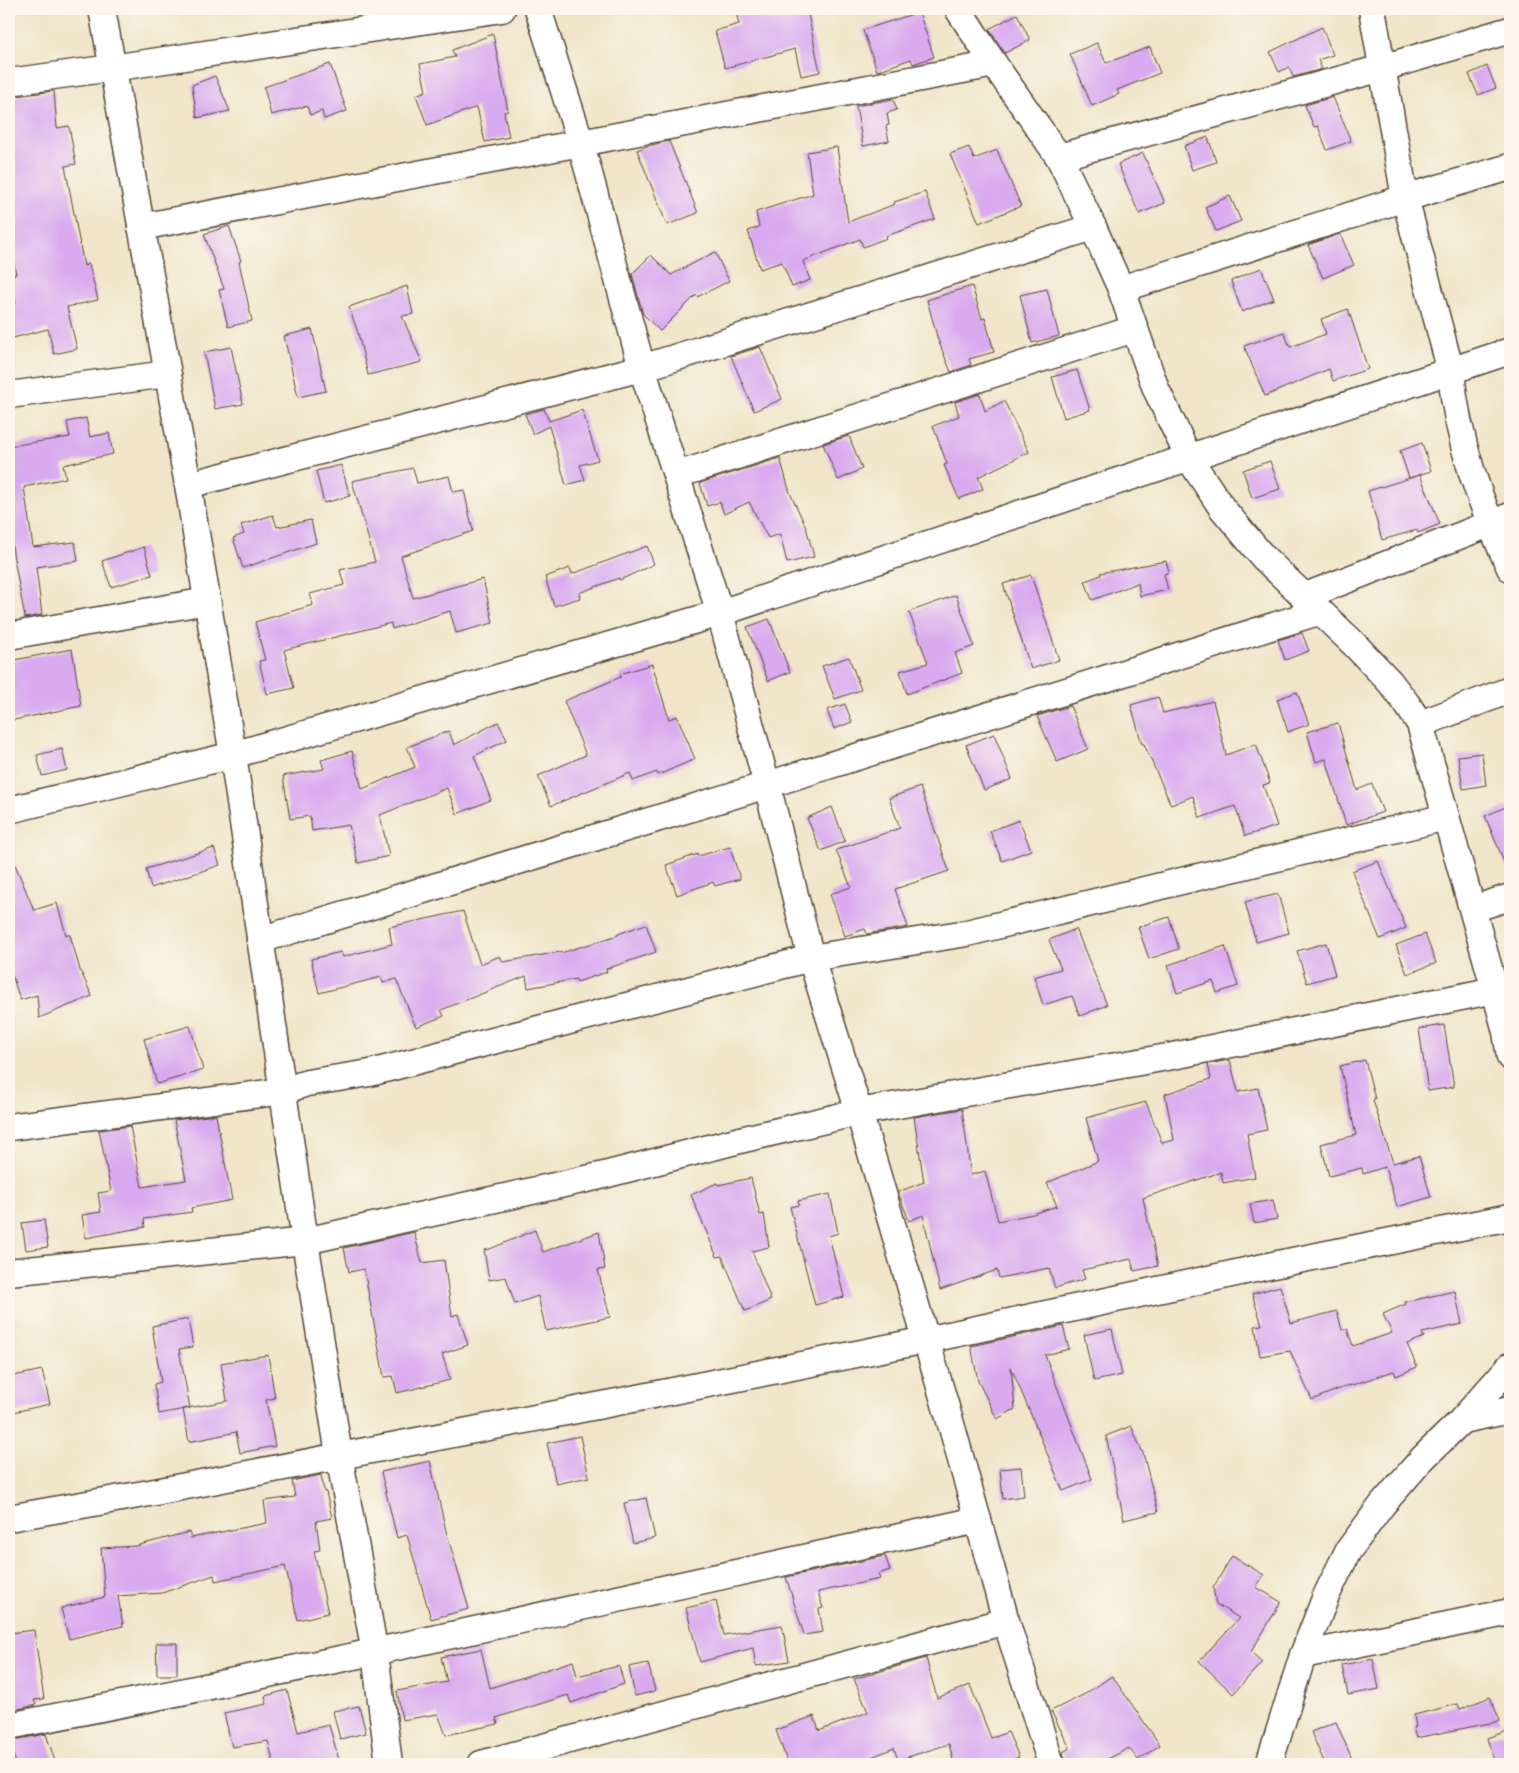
<svg xmlns="http://www.w3.org/2000/svg" width="1519" height="1773" viewBox="0 0 1519 1773" font-family="'IM FELL Double Pica',serif">
<style>
.building{fill:#d9aaef}
.lines{fill:none;stroke-linecap:round;stroke-linejoin:round}
.street-casing{stroke:#564638;stroke-width:29}
.street{stroke:#fff;stroke-width:26}
</style>
<rect width="100%" height="100%" fill="#fbf7ec"/>
<filter id="ink" filterUnits="userSpaceOnUse"><feTurbulence type="fractalNoise" baseFrequency=".02" numOctaves="2"/><feDisplacementMap in="SourceGraphic" scale="10" xChannelSelector="R" yChannelSelector="G"/><feConvolveMatrix kernelMatrix="1 2 1 2 8 2 1 2 1" color-interpolation-filters="sRGB"/></filter>
<filter id="wash" filterUnits="userSpaceOnUse"><feTurbulence type="fractalNoise" baseFrequency=".0096" numOctaves="4" result="noise"/><feDisplacementMap in="SourceGraphic" scale="20" xChannelSelector="R" yChannelSelector="G"/><feGaussianBlur stdDeviation="1.12" result="paint"/><feColorMatrix in="noise" values="0 0 0 0 0 0 0 0 0 0 0 0 0 0 0 0 0 1.4 0 .05"/><feComposite in="paint" operator="in"/></filter>
<g filter="url(#wash)">
<rect width="100%" height="100%" fill="#f0e5c9"/>
<g id="blocks">
<!-- building -->
<g class="building">
<path d="M 735,9 L 755,9 L 757,15 L 787,9 L 807,9 L 820,72 L 801,76 L 795,49 L 725,68 L 715,31 L 739,24 Z"/>
<path d="M 919,12 L 934,57 L 913,64 L 911,59 L 877,71 L 863,30 Z"/>
<path d="M 1017,14 L 1030,40 L 1005,53 L 989,29 Z"/>
<path d="M 1322,27 L 1333,55 L 1318,60 L 1322,69 L 1293,77 L 1289,67 L 1279,72 L 1270,52 Z"/>
<path d="M 493,34 L 508,111 L 504,112 L 509,137 L 485,142 L 477,107 L 427,125 L 416,95 L 426,91 L 420,64 L 455,57 L 452,50 Z"/>
<path d="M 1097,43 L 1106,63 L 1150,47 L 1160,73 L 1117,90 L 1119,94 L 1092,106 L 1070,54 Z"/>
<path d="M 330,64 L 347,111 L 324,119 L 322,111 L 310,115 L 307,106 L 271,115 L 264,87 Z"/>
<path d="M 1487,66 L 1496,88 L 1478,95 L 1469,74 Z"/>
<path d="M 215,76 L 230,111 L 197,118 L 192,85 Z"/>
<path d="M 54,91 L 57,128 L 69,126 L 76,164 L 65,166 L 84,266 L 89,264 L 98,300 L 67,307 L 77,349 L 54,354 L 48,329 L 9,339 L 9,305 L 16,303 L 10,275 L 16,274 L 9,240 L 9,97 Z"/>
<path d="M 1333,97 L 1351,141 L 1327,150 L 1318,126 L 1314,127 L 1305,105 Z"/>
<path d="M 893,99 L 897,110 L 887,113 L 889,125 L 886,126 L 889,141 L 863,146 L 856,106 Z"/>
<path d="M 1208,137 L 1216,162 L 1192,170 L 1184,146 Z"/>
<path d="M 669,141 L 698,213 L 667,225 L 637,150 L 647,146 Z"/>
<path d="M 837,147 L 848,222 L 895,204 L 894,202 L 925,192 L 935,219 L 886,236 L 887,238 L 863,247 L 860,239 L 803,261 L 810,280 L 792,287 L 782,262 L 760,269 L 748,231 L 759,227 L 756,212 L 813,194 L 807,152 Z"/>
<path d="M 969,147 L 974,159 L 997,150 L 1021,206 L 979,223 L 950,154 Z"/>
<path d="M 1143,153 L 1165,203 L 1139,214 L 1118,164 Z"/>
<path d="M 1230,196 L 1241,221 L 1216,231 L 1205,207 Z"/>
<path d="M 229,226 L 241,261 L 239,262 L 252,321 L 228,327 L 219,290 L 224,289 L 204,234 Z"/>
<path d="M 1340,234 L 1354,265 L 1323,278 L 1308,245 Z"/>
<path d="M 715,252 L 729,281 L 697,297 L 696,295 L 660,331 L 643,314 L 632,274 L 651,255 L 671,275 Z"/>
<path d="M 1261,268 L 1274,299 L 1242,312 L 1231,281 Z"/>
<path d="M 407,286 L 413,314 L 402,316 L 422,362 L 368,375 L 358,333 L 349,307 Z"/>
<path d="M 972,286 L 982,319 L 985,318 L 994,352 L 969,359 L 971,365 L 951,372 L 938,340 L 927,300 Z"/>
<path d="M 1047,289 L 1059,336 L 1032,343 L 1020,295 Z"/>
<path d="M 1348,309 L 1368,369 L 1333,381 L 1329,369 L 1265,396 L 1244,346 L 1284,332 L 1290,347 L 1326,334 L 1321,319 Z"/>
<path d="M 312,329 L 326,391 L 298,397 L 284,336 Z"/>
<path d="M 231,347 L 243,404 L 215,409 L 204,352 Z"/>
<path d="M 760,347 L 782,399 L 754,411 L 731,356 Z"/>
<path d="M 1077,370 L 1090,410 L 1064,418 L 1052,377 Z"/>
<path d="M 980,394 L 985,411 L 1004,401 L 1029,452 L 978,477 L 983,489 L 959,499 L 944,465 L 947,464 L 933,426 L 959,416 L 955,402 Z"/>
<path d="M 544,409 L 549,421 L 582,410 L 598,460 L 580,465 L 585,480 L 566,485 L 549,426 L 533,434 L 525,414 Z"/>
<path d="M 86,418 L 90,437 L 109,433 L 113,454 L 63,465 L 66,478 L 24,487 L 33,547 L 75,542 L 78,561 L 36,567 L 42,615 L 25,618 L 13,553 L 9,518 L 9,446 L 70,437 L 67,422 Z"/>
<path d="M 849,436 L 862,469 L 838,480 L 823,444 Z"/>
<path d="M 1422,443 L 1431,471 L 1409,478 L 1400,451 Z"/>
<path d="M 780,458 L 790,493 L 806,527 L 814,557 L 787,563 L 780,534 L 768,538 L 749,502 L 724,514 L 720,502 L 707,506 L 700,483 Z"/>
<path d="M 1270,461 L 1280,489 L 1252,498 L 1243,470 Z"/>
<path d="M 341,465 L 350,496 L 324,503 L 316,471 Z"/>
<path d="M 413,468 L 417,483 L 449,476 L 453,492 L 464,490 L 473,531 L 401,556 L 413,598 L 483,579 L 493,623 L 456,633 L 450,611 L 392,629 L 391,623 L 284,650 L 294,688 L 267,694 L 259,661 L 265,660 L 255,622 L 313,605 L 310,594 L 344,585 L 340,570 L 375,562 L 352,481 Z"/>
<path d="M 1420,475 L 1440,524 L 1418,533 L 1417,530 L 1382,540 L 1368,491 Z"/>
<path d="M 273,515 L 277,527 L 311,520 L 316,543 L 243,568 L 233,538 L 244,534 L 241,525 Z"/>
<path d="M 647,546 L 654,564 L 620,580 L 619,578 L 579,593 L 580,598 L 554,606 L 545,577 L 570,568 L 572,574 Z"/>
<path d="M 144,547 L 152,575 L 111,587 L 102,561 Z"/>
<path d="M 1166,561 L 1169,572 L 1164,574 L 1168,590 L 1140,596 L 1138,583 L 1092,600 L 1085,581 L 1101,575 L 1100,573 Z"/>
<path d="M 1031,575 L 1059,660 L 1031,669 L 1003,584 Z"/>
<path d="M 956,595 L 974,646 L 955,653 L 962,673 L 907,694 L 900,671 L 928,663 L 909,612 Z"/>
<path d="M 769,619 L 790,672 L 768,681 L 747,627 Z"/>
<path d="M 1302,633 L 1309,651 L 1285,660 L 1278,640 Z"/>
<path d="M 72,649 L 81,706 L 9,721 L 9,661 Z"/>
<path d="M 849,657 L 861,690 L 835,699 L 822,666 Z"/>
<path d="M 652,664 L 669,719 L 677,716 L 695,759 L 658,775 L 657,772 L 633,781 L 630,773 L 551,806 L 538,776 L 586,755 L 564,701 L 621,677 L 620,674 Z"/>
<path d="M 1297,692 L 1309,724 L 1288,732 L 1277,699 Z"/>
<path d="M 1158,697 L 1163,713 L 1213,701 L 1226,755 L 1256,744 L 1270,783 L 1263,785 L 1277,826 L 1245,836 L 1235,806 L 1200,818 L 1193,796 L 1171,805 L 1144,744 L 1142,744 L 1131,705 Z"/>
<path d="M 845,704 L 852,722 L 834,729 L 827,710 Z"/>
<path d="M 1070,706 L 1088,749 L 1057,762 L 1037,716 Z"/>
<path d="M 498,722 L 507,740 L 474,756 L 491,800 L 457,814 L 447,788 L 380,815 L 389,856 L 358,863 L 349,825 L 312,831 L 310,816 L 290,819 L 283,776 L 324,769 L 321,760 L 352,751 L 362,789 L 415,767 L 407,747 L 449,731 L 454,745 Z"/>
<path d="M 1338,723 L 1357,790 L 1372,784 L 1383,812 L 1346,825 L 1326,759 L 1316,762 L 1307,732 Z"/>
<path d="M 994,734 L 1012,779 L 984,790 L 966,745 Z"/>
<path d="M 62,749 L 67,770 L 42,776 L 37,755 Z"/>
<path d="M 1482,753 L 1486,785 L 1463,789 L 1458,756 Z"/>
<path d="M 920,787 L 949,871 L 895,889 L 908,927 L 867,934 L 865,929 L 845,936 L 830,894 L 851,887 L 836,850 L 900,828 L 889,798 Z"/>
<path d="M 1510,805 L 1510,876 L 1485,816 Z"/>
<path d="M 832,807 L 845,841 L 821,851 L 807,818 Z"/>
<path d="M 1019,820 L 1031,850 L 1002,861 L 990,831 Z"/>
<path d="M 730,847 L 740,879 L 715,886 L 713,882 L 677,895 L 666,865 L 698,854 L 698,856 Z"/>
<path d="M 214,848 L 220,865 L 151,888 L 146,869 Z"/>
<path d="M 9,850 L 34,910 L 57,903 L 66,935 L 70,935 L 80,970 L 92,996 L 39,1018 L 37,995 L 20,1000 L 9,965 Z"/>
<path d="M 1378,861 L 1406,928 L 1380,939 L 1352,871 Z"/>
<path d="M 1278,894 L 1289,933 L 1256,942 L 1245,902 Z"/>
<path d="M 463,911 L 480,964 L 500,956 L 503,962 L 560,952 L 561,953 L 618,935 L 618,934 L 646,924 L 656,952 L 606,969 L 607,972 L 577,982 L 576,979 L 528,988 L 526,976 L 441,1010 L 444,1016 L 416,1027 L 396,979 L 383,983 L 381,977 L 319,993 L 311,959 L 341,952 L 343,957 L 392,944 L 389,927 Z"/>
<path d="M 1169,917 L 1179,949 L 1149,959 L 1138,927 Z"/>
<path d="M 1076,929 L 1107,1005 L 1080,1016 L 1072,996 L 1043,1005 L 1034,977 L 1061,969 L 1049,940 Z"/>
<path d="M 1425,934 L 1436,963 L 1407,974 L 1396,945 Z"/>
<path d="M 1326,943 L 1335,975 L 1307,983 L 1297,951 Z"/>
<path d="M 1225,946 L 1238,986 L 1217,993 L 1213,981 L 1177,993 L 1168,965 Z"/>
<path d="M 1444,1025 L 1454,1087 L 1428,1091 L 1419,1029 Z"/>
<path d="M 190,1026 L 203,1070 L 157,1084 L 144,1039 Z"/>
<path d="M 1230,1060 L 1238,1092 L 1258,1088 L 1267,1130 L 1247,1134 L 1255,1177 L 1223,1183 L 1221,1172 L 1143,1198 L 1158,1266 L 1134,1271 L 1131,1259 L 1082,1270 L 1085,1279 L 1055,1288 L 1049,1268 L 999,1278 L 997,1270 L 940,1290 L 923,1215 L 909,1221 L 898,1192 L 924,1182 L 914,1117 L 962,1109 L 971,1175 L 985,1171 L 998,1221 L 1033,1214 L 1057,1206 L 1047,1183 L 1098,1161 L 1086,1118 L 1146,1102 L 1162,1143 L 1174,1140 L 1165,1094 L 1211,1079 L 1208,1064 Z"/>
<path d="M 1365,1060 L 1375,1099 L 1373,1100 L 1393,1163 L 1419,1156 L 1431,1197 L 1397,1207 L 1385,1167 L 1363,1174 L 1362,1168 L 1329,1176 L 1321,1144 L 1356,1135 L 1340,1066 Z"/>
<path d="M 216,1115 L 232,1200 L 191,1208 L 192,1212 L 144,1219 L 145,1227 L 86,1238 L 82,1215 L 101,1212 L 98,1193 L 111,1191 L 99,1130 L 130,1126 L 142,1187 L 186,1180 L 174,1120 Z"/>
<path d="M 751,1178 L 760,1215 L 764,1214 L 769,1247 L 752,1251 L 771,1300 L 745,1311 L 722,1256 L 717,1257 L 691,1195 L 717,1183 L 718,1185 Z"/>
<path d="M 830,1194 L 838,1233 L 829,1236 L 844,1297 L 815,1305 L 790,1207 L 799,1205 L 798,1201 Z"/>
<path d="M 1273,1200 L 1277,1219 L 1254,1223 L 1250,1204 Z"/>
<path d="M 44,1220 L 48,1247 L 26,1250 L 22,1223 Z"/>
<path d="M 535,1230 L 543,1252 L 599,1232 L 605,1269 L 598,1270 L 610,1317 L 546,1331 L 538,1296 L 515,1304 L 506,1277 L 489,1280 L 484,1250 L 490,1249 Z"/>
<path d="M 414,1232 L 422,1263 L 444,1260 L 452,1316 L 458,1314 L 468,1345 L 442,1354 L 450,1380 L 397,1393 L 393,1376 L 384,1377 L 364,1269 L 349,1272 L 344,1248 Z"/>
<path d="M 1280,1286 L 1291,1323 L 1337,1311 L 1342,1330 L 1347,1329 L 1353,1346 L 1392,1333 L 1383,1314 L 1406,1304 L 1405,1302 L 1455,1291 L 1462,1324 L 1422,1333 L 1424,1337 L 1407,1344 L 1417,1367 L 1396,1376 L 1394,1371 L 1349,1386 L 1349,1385 L 1312,1400 L 1290,1351 L 1260,1356 L 1255,1326 L 1262,1325 L 1252,1294 Z"/>
<path d="M 188,1319 L 193,1347 L 179,1349 L 190,1408 L 159,1414 L 154,1384 L 161,1382 L 152,1326 Z"/>
<path d="M 1063,1326 L 1069,1349 L 1045,1355 L 1092,1479 L 1063,1491 L 1011,1367 L 1015,1409 L 997,1419 L 978,1381 L 971,1346 Z"/>
<path d="M 1112,1329 L 1122,1375 L 1094,1381 L 1084,1335 Z"/>
<path d="M 268,1355 L 275,1398 L 266,1400 L 275,1446 L 240,1453 L 236,1432 L 189,1442 L 183,1409 L 227,1401 L 221,1363 Z"/>
<path d="M 42,1370 L 50,1404 L 9,1413 L 9,1377 Z"/>
<path d="M 1131,1426 L 1143,1453 L 1158,1512 L 1124,1520 L 1106,1436 Z"/>
<path d="M 580,1436 L 589,1477 L 556,1484 L 547,1443 Z"/>
<path d="M 430,1461 L 446,1531 L 469,1609 L 431,1619 L 407,1535 L 397,1538 L 381,1472 Z"/>
<path d="M 1021,1467 L 1024,1496 L 1003,1499 L 1000,1469 Z"/>
<path d="M 321,1475 L 324,1492 L 326,1492 L 332,1518 L 316,1521 L 320,1550 L 314,1551 L 328,1613 L 298,1620 L 285,1566 L 215,1581 L 214,1575 L 162,1593 L 118,1596 L 123,1626 L 69,1639 L 61,1608 L 105,1597 L 101,1548 L 136,1546 L 189,1532 L 191,1538 L 267,1523 L 264,1501 L 295,1497 L 292,1481 Z"/>
<path d="M 646,1498 L 655,1538 L 633,1543 L 624,1503 Z"/>
<path d="M 885,1556 L 890,1570 L 878,1574 L 880,1579 L 818,1592 L 823,1608 L 819,1609 L 823,1632 L 804,1635 L 786,1577 Z"/>
<path d="M 1232,1556 L 1264,1575 L 1256,1587 L 1281,1602 L 1251,1652 L 1262,1662 L 1233,1694 L 1199,1661 L 1239,1618 L 1216,1604 L 1213,1588 Z"/>
<path d="M 716,1601 L 724,1635 L 782,1625 L 789,1661 L 756,1666 L 753,1648 L 700,1662 L 686,1608 Z"/>
<path d="M 34,1630 L 44,1699 L 34,1700 L 36,1705 L 9,1711 L 9,1633 Z"/>
<path d="M 156,1643 L 177,1643 L 177,1675 L 157,1675 Z"/>
<path d="M 481,1649 L 490,1688 L 573,1661 L 577,1676 L 619,1666 L 624,1684 L 571,1703 L 568,1695 L 496,1718 L 498,1724 L 446,1735 L 438,1714 L 402,1720 L 397,1691 L 447,1682 L 441,1657 Z"/>
<path d="M 926,1658 L 937,1698 L 970,1685 L 991,1738 L 1008,1732 L 1019,1757 L 1002,1764 L 954,1764 L 949,1744 L 898,1760 L 894,1748 L 854,1764 L 788,1764 L 776,1730 L 814,1716 L 819,1731 L 868,1712 L 854,1679 Z"/>
<path d="M 1373,1659 L 1379,1689 L 1348,1695 L 1342,1665 Z"/>
<path d="M 648,1663 L 655,1691 L 635,1696 L 629,1667 Z"/>
<path d="M 1112,1676 L 1160,1745 L 1138,1760 L 1129,1748 L 1098,1764 L 1066,1764 L 1063,1752 L 1070,1748 L 1051,1711 L 1085,1694 Z"/>
<path d="M 287,1690 L 298,1732 L 329,1725 L 339,1760 L 325,1764 L 274,1764 L 268,1741 L 232,1747 L 224,1713 L 267,1704 L 265,1696 Z"/>
<path d="M 1490,1697 L 1500,1721 L 1416,1738 L 1413,1728 L 1416,1727 L 1414,1715 L 1458,1704 L 1460,1709 Z"/>
<path d="M 359,1706 L 366,1733 L 340,1739 L 333,1711 Z"/>
<path d="M 1336,1722 L 1352,1759 L 1339,1764 L 1325,1764 L 1311,1732 Z"/>
<path d="M 1510,1730 L 1510,1764 L 1495,1764 L 1487,1738 Z"/>
<path d="M 46,1734 L 56,1764 L 16,1764 L 9,1741 Z"/>
</g>
</g>
</g>
<g filter="url(#ink)">
<use href="#blocks" fill-opacity="0" stroke="#564638" stroke-width="1"/>
<g class="lines">
<!-- street casing -->
<g class="street-casing">
<g id="street">
<path d="M 102,9 L 188,485 L 233,755 L 305,1241 L 339,1455 L 375,1653 L 389,1764"/>
<path d="M 538,9 L 581,144 L 642,368 L 720,613 L 767,785 L 811,958 L 859,1112 L 953,1431 L 1006,1621 L 1051,1764"/>
<path d="M 958,9 L 994,64 L 1059,157 L 1093,227 L 1121,289 L 1156,389 L 1189,458 L 1222,508 L 1263,557 L 1354,644 L 1390,682 L 1407,704 L 1420,724 L 1495,990 L 1506,1032 L 1510,1057"/>
<path d="M 1372,9 L 1405,198 L 1451,372 C 1457,441 1481,505 1510,568"/>
<path d="M 9,82 L 112,68 L 502,9"/>
<path d="M 1059,157 L 1382,68 L 1510,30"/>
<path d="M 141,227 L 994,64"/>
<path d="M 1121,289 L 1405,198 L 1510,167"/>
<path d="M 9,395 L 167,374"/>
<path d="M 677,475 L 1134,329"/>
<path d="M 188,485 L 642,368 L 1093,227"/>
<path d="M 1303,597 L 1510,516"/>
<path d="M 9,636 L 207,601"/>
<path d="M 1420,724 L 1510,690"/>
<path d="M 9,810 L 233,755 L 720,613 L 1510,351"/>
<path d="M 1473,909 L 1510,897"/>
<path d="M 260,940 L 767,785 L 1318,612"/>
<path d="M 9,1127 L 283,1091 L 307,1083 L 370,1073 L 811,958 L 967,933 L 1446,817"/>
<path d="M 9,1272 L 305,1241 L 600,1176 L 740,1140 L 859,1112 L 1173,1056 L 1495,990"/>
<path d="M 1462,1420 L 1510,1410"/>
<path d="M 9,1518 L 155,1492 L 643,1397 L 926,1340 L 1278,1264 L 1510,1217"/>
<path d="M 1303,1655 L 1510,1612"/>
<path d="M 9,1726 C 333,1664 655,1590 978,1520"/>
<path d="M 481,1764 L 1006,1621"/>
<path d="M 1269,1764 L 1303,1655 L 1326,1596 L 1348,1551 L 1382,1505 L 1422,1459 L 1462,1420 L 1510,1366"/>
</g>
</g>
<!-- street -->
<use href="#street" class="street"/>
</g>
</g>
<!-- margin -->
<rect width="1519" height="1773" fill="none" stroke="#fbf7ec" stroke-width="30"/>
</svg>
